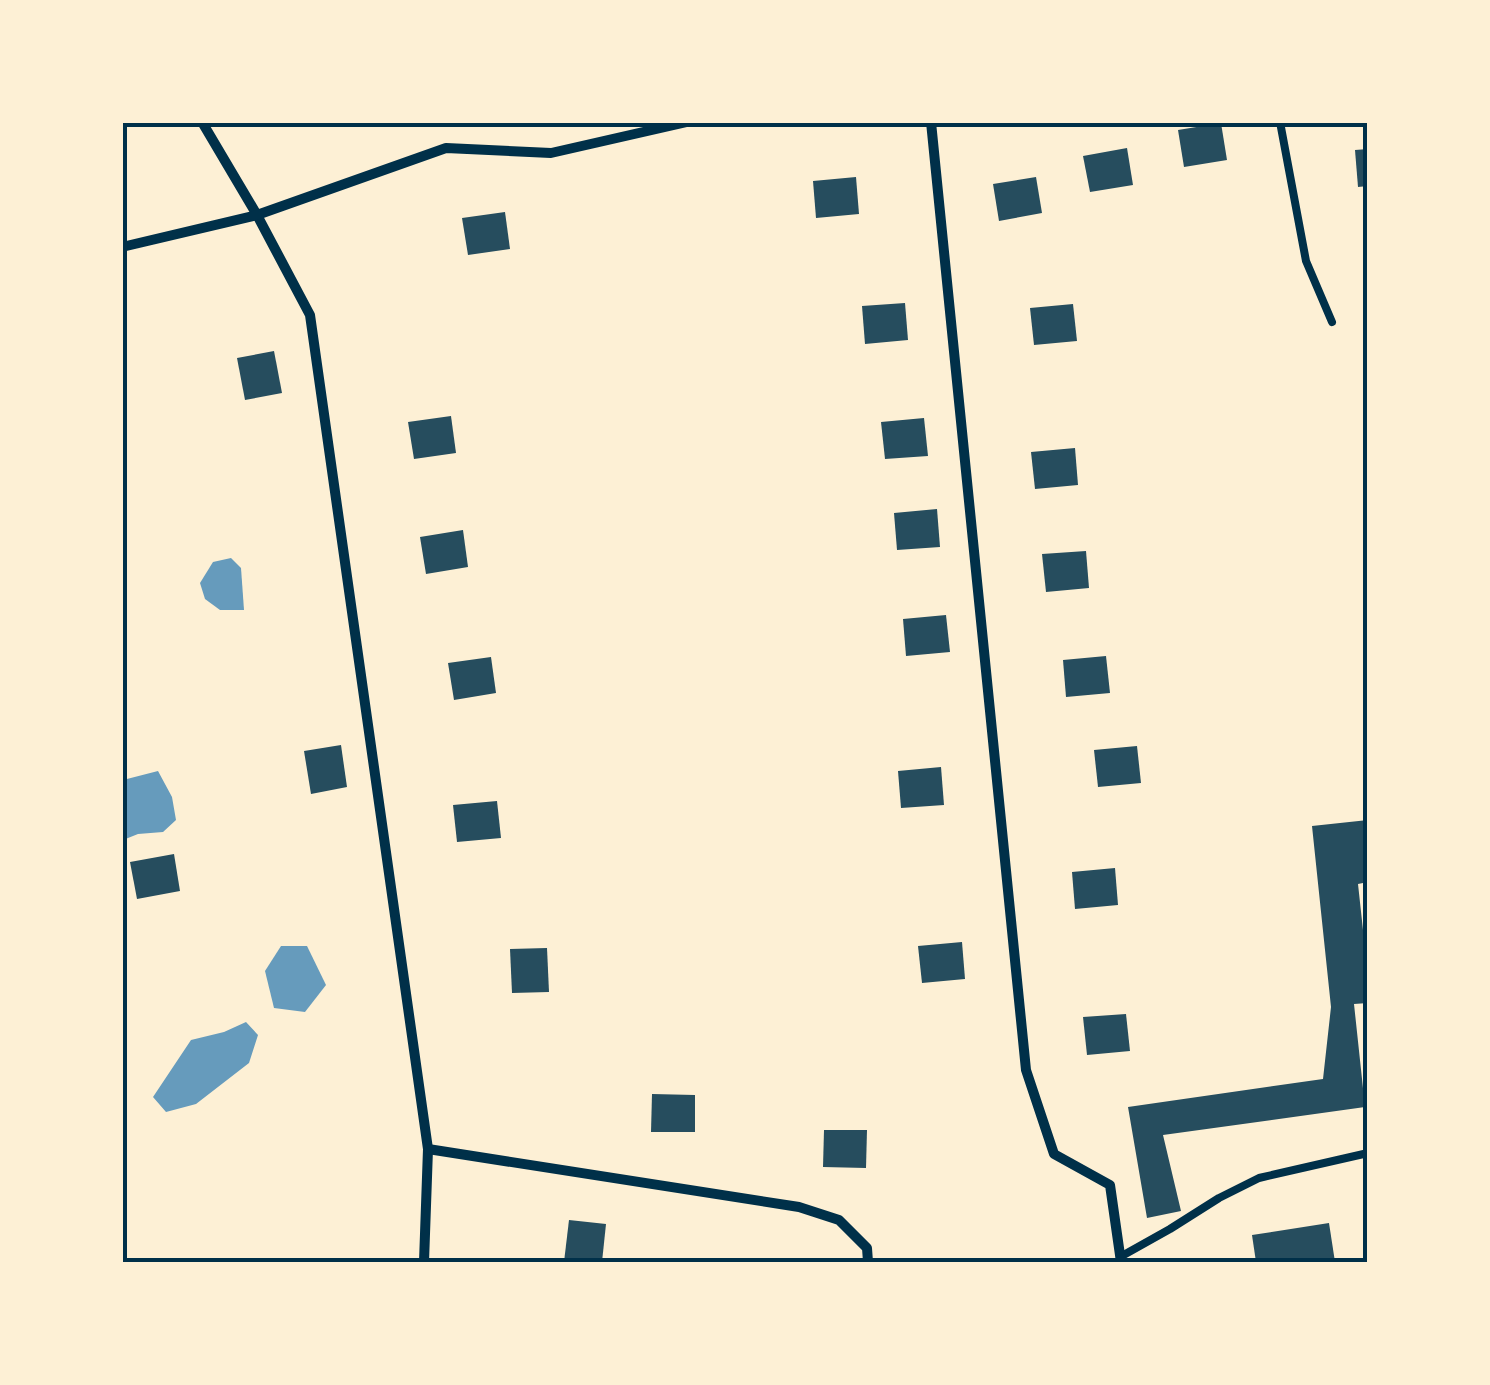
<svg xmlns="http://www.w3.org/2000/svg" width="1490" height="1385" viewBox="0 0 1490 1385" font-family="'IBM Plex Sans',sans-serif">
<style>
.water{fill:#669bbc}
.building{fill:#264d5e}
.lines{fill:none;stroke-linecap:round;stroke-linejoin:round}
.service{stroke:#003049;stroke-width:8}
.minor{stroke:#003049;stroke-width:10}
.neatline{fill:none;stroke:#003049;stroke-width:4}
</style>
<rect width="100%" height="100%" fill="#fdf0d5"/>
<!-- water -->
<g class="water">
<path d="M 231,558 L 241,568 L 244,610 L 220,610 L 205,599 L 200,583 L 213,562 Z"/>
<path d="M 158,771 L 172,797 L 176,820 L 163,832 L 138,834 L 123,840 L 123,780 Z"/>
<path d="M 281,946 L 307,946 L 326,985 L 305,1012 L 274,1008 L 265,971 Z"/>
<path d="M 246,1022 L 258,1035 L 249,1063 L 196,1104 L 166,1112 L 153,1097 L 191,1040 L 224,1032 Z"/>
</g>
<!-- building -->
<g class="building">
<path d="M 1221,123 L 1227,160 L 1184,167 L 1178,130 Z"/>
<path d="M 1127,148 L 1133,185 L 1090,192 L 1083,156 Z"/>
<path d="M 1368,149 L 1368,186 L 1358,187 L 1355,150 Z"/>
<path d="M 856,177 L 859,214 L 816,218 L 813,181 Z"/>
<path d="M 1036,177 L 1042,213 L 999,221 L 993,184 Z"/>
<path d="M 505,212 L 510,249 L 468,255 L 462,218 Z"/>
<path d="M 905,303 L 908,340 L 865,344 L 862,306 Z"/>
<path d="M 1073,304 L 1077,341 L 1034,345 L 1030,308 Z"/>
<path d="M 274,351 L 282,393 L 245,400 L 237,358 Z"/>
<path d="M 451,416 L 456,453 L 414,459 L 408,422 Z"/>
<path d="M 924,418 L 928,456 L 885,459 L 881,422 Z"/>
<path d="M 1075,448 L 1078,485 L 1035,489 L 1031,452 Z"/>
<path d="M 937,509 L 940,547 L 897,550 L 894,513 Z"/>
<path d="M 463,530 L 468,567 L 426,574 L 420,537 Z"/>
<path d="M 1086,551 L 1089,588 L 1046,592 L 1042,554 Z"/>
<path d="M 946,615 L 950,652 L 906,656 L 903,619 Z"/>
<path d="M 1106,656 L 1110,693 L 1066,697 L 1063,660 Z"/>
<path d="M 491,657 L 496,693 L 454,700 L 448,663 Z"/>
<path d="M 341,745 L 347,787 L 311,794 L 304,751 Z"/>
<path d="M 1137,746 L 1141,783 L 1098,787 L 1094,750 Z"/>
<path d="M 941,767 L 944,805 L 901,808 L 898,771 Z"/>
<path d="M 497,801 L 501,838 L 457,842 L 453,805 Z"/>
<path d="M 1368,820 L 1368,882 L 1358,884 L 1368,976 L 1368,1003 L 1354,1004 L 1365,1107 L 1163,1135 L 1181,1211 L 1147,1218 L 1128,1107 L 1323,1079 L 1331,1007 L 1312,826 Z"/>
<path d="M 174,854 L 180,891 L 137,899 L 130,862 Z"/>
<path d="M 1115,868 L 1118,905 L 1075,909 L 1072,872 Z"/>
<path d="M 962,942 L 965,979 L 922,983 L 918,946 Z"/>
<path d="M 547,948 L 549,992 L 512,993 L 510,949 Z"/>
<path d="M 1126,1014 L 1130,1051 L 1087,1055 L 1083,1017 Z"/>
<path d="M 652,1094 L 695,1095 L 695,1132 L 651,1132 Z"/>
<path d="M 824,1130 L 867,1130 L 866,1168 L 823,1167 Z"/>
<path d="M 569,1220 L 606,1224 L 602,1262 L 564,1262 Z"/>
<path d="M 1329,1223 L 1335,1262 L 1256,1262 L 1252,1235 Z"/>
</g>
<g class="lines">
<!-- service -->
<g class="service">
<path d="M 1280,122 L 1306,261 L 1332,322"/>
<path d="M 1120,1257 L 1170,1229 L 1219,1198 L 1259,1178 L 1368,1153"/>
</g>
<!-- minor -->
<g class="minor">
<path d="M 202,122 L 257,215 L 310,315 L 428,1149 L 424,1262"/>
<path d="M 931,122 L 1026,1070 L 1054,1154 L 1110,1185 L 1121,1262"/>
<path d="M 122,247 L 257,215 L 446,148 L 551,153 L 687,122"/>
<path d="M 428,1149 L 799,1207 L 839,1220 L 867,1248 L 868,1262"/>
</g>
</g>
<!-- border -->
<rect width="1490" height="1385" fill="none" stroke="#fdf0d5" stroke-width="250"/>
<rect x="125" y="125" width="1240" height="1135" class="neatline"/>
</svg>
